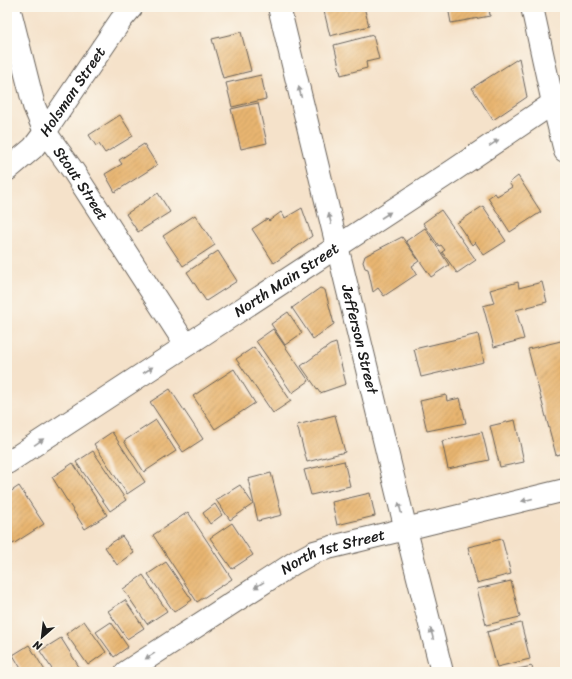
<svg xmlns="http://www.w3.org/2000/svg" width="572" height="679" viewBox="0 0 572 679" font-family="Sriracha,sans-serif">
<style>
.building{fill:url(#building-hatch)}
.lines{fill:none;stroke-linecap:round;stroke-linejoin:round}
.minor-casing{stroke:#686159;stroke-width:24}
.minor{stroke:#fff;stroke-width:22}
.oneway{fill:#999}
.labels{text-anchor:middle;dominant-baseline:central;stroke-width:3;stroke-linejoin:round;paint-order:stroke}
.street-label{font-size:15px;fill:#1c1c1c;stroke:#fbf7ec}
</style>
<defs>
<pattern id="building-hatch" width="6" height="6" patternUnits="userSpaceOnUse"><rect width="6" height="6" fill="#e8b571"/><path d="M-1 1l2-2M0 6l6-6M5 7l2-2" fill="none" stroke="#c69b61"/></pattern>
</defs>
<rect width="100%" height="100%" fill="#fbf7ec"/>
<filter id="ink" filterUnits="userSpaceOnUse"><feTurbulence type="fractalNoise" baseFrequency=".025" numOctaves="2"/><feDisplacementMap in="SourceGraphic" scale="8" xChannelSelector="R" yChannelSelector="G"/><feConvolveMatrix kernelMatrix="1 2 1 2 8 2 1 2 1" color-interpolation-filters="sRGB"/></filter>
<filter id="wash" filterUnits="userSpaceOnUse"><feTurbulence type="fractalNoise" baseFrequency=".012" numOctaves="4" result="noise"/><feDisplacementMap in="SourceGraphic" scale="16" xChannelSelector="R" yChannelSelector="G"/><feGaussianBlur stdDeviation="0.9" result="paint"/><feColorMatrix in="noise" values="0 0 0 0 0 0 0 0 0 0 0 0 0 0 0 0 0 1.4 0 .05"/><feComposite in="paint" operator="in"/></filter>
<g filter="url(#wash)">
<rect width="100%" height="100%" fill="#f5e2ca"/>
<g id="blocks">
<!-- building -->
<g class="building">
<path d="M 323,7 L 364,7 L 369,26 L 330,36 Z"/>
<path d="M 448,7 L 489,7 L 490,16 L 451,23 Z"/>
<path d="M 241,32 L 251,71 L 223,78 L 212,39 Z"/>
<path d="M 373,35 L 379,59 L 366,62 L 367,68 L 341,75 L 334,45 Z"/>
<path d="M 519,58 L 527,97 L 493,120 L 472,88 Z"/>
<path d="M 261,75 L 266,99 L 232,107 L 226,83 Z"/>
<path d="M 258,103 L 267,143 L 241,149 L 231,109 Z"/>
<path d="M 120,115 L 133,136 L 105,153 L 99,144 L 96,146 L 89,135 Z"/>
<path d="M 144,144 L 157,165 L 115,192 L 105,174 L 122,164 L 119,160 Z"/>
<path d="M 518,176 L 541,212 L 510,232 L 488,198 L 495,193 L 497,196 L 512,187 L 509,183 Z"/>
<path d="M 158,193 L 170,212 L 138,232 L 126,214 Z"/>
<path d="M 483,206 L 506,241 L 484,255 L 475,242 L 472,245 L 457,223 Z"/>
<path d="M 302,208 L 312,236 L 274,263 L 252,229 L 267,219 L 269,221 L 281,212 L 285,218 Z"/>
<path d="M 441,210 L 476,260 L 457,273 L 442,252 L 445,250 L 441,245 L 439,246 L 423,223 Z"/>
<path d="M 195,215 L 215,245 L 183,266 L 163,236 Z"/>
<path d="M 425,228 L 449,265 L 431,277 L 406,241 Z"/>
<path d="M 402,237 L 419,261 L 412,266 L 417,274 L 384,296 L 378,288 L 373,292 L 368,269 L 365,268 L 363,262 L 365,256 Z"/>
<path d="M 218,251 L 237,281 L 206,301 L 187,272 Z"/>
<path d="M 518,282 L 519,288 L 542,282 L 547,302 L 516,310 L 524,339 L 494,347 L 483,306 L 494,303 L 490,290 Z"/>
<path d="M 320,288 L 325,290 L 334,324 L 313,339 L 292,308 Z"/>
<path d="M 288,312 L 302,333 L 285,345 L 271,324 Z"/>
<path d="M 273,329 L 309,381 L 292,393 L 256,341 Z"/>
<path d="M 478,334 L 484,362 L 421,377 L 414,349 Z"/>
<path d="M 565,340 L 565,453 L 556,455 L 528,349 Z"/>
<path d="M 336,343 L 346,384 L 320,393 L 301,366 L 330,345 Z"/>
<path d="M 254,347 L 291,401 L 273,413 L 236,359 Z"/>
<path d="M 234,369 L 255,403 L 215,429 L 193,396 Z"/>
<path d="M 170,389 L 203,439 L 183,452 L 150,402 Z"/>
<path d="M 446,395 L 447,401 L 460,398 L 466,423 L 427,431 L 420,401 Z"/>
<path d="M 335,415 L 345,452 L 307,462 L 297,425 Z"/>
<path d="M 156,420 L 176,451 L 144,472 L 124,441 Z"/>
<path d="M 515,420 L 524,462 L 500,467 L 490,426 Z"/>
<path d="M 112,432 L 145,482 L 127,494 L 94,444 Z"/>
<path d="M 482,432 L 489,460 L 448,469 L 442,441 Z"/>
<path d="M 93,451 L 126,500 L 110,511 L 76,462 Z"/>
<path d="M 344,461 L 350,486 L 311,495 L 304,470 Z"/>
<path d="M 73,463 L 107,515 L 85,529 L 52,477 Z"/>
<path d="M 271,473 L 282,515 L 258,521 L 248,479 Z"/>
<path d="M 240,485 L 253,504 L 230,520 L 216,500 Z"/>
<path d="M 19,486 L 44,524 L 13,544 L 7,535 L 7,494 Z"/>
<path d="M 370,493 L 375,516 L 337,525 L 332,502 Z"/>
<path d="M 215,504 L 222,515 L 210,524 L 203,513 Z"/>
<path d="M 188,512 L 232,579 L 197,602 L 153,535 Z"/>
<path d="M 232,523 L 253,555 L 232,569 L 210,538 Z"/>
<path d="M 122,536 L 134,553 L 117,565 L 105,547 Z"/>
<path d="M 502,539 L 511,574 L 477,583 L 468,547 Z"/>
<path d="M 166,562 L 192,600 L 174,612 L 148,574 Z"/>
<path d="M 143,575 L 167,611 L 147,624 L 123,589 Z"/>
<path d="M 511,581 L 520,617 L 486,625 L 477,589 Z"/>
<path d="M 125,600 L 144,628 L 127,639 L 108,611 Z"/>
<path d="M 84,621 L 106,652 L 88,665 L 66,634 Z"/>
<path d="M 111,622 L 128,647 L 114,657 L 96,632 Z"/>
<path d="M 521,623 L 530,659 L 497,667 L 487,632 Z"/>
<path d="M 61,638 L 81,670 L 77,672 L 54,672 L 40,651 Z"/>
<path d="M 29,645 L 46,672 L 23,672 L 13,655 Z"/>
<path d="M 532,666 L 533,672 L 509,672 L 509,671 Z"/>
</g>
</g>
</g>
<g filter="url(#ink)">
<use href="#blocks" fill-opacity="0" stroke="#686159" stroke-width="1"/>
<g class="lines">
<!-- minor casing -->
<g class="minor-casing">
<g id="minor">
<path id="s1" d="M 9,7 L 34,106 L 45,132 L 74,172 L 186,345"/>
<path id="s2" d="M 279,7 L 406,530 L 442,672"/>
<path d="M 532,7 L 553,103 L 565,151"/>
<path id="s3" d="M 7,170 L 33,148 L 45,132 L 121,20 L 132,7"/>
<path id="s4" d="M 7,463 L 454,170 L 565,95"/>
<path id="s5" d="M 126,672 L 294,563 L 314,552 L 332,547 L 565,490"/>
</g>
</g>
<!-- minor -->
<use href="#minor" class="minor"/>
</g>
<!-- one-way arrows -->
<defs><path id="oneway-solid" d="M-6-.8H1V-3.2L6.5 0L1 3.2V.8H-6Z"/></defs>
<g class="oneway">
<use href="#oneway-solid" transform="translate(300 92) rotate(-104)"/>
<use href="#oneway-solid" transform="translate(494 143) rotate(-34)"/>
<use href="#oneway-solid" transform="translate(386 215) rotate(-33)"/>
<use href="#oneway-solid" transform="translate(330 219) rotate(-104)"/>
<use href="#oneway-solid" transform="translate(148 370) rotate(-33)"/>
<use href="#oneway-solid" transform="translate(39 442) rotate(-34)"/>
<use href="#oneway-solid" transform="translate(527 500) rotate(166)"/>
<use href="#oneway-solid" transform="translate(400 508) rotate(-104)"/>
<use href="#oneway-solid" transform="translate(259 585) rotate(148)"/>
<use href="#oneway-solid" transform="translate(432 634) rotate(-104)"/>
<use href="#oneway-solid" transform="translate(150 656) rotate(147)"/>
</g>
</g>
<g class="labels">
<!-- street labels -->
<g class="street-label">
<text stroke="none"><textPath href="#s3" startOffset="103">Holsman Street</textPath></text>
<text stroke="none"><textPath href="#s1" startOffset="193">Stout Street</textPath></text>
<text stroke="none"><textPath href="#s4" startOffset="334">North Main Street</textPath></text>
<text stroke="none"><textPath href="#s2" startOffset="342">Jefferson Street</textPath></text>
<text stroke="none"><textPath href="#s5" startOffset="241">North 1st Street</textPath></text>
</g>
</g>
<!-- margin -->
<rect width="572" height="679" fill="none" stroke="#fbf7ec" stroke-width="24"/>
<!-- north arrow -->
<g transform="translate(42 637) rotate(208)" stroke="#fbf7ec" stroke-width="3" paint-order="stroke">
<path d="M0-3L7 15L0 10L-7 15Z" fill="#1c1c1c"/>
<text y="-6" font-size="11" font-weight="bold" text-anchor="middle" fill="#1c1c1c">N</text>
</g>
</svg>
